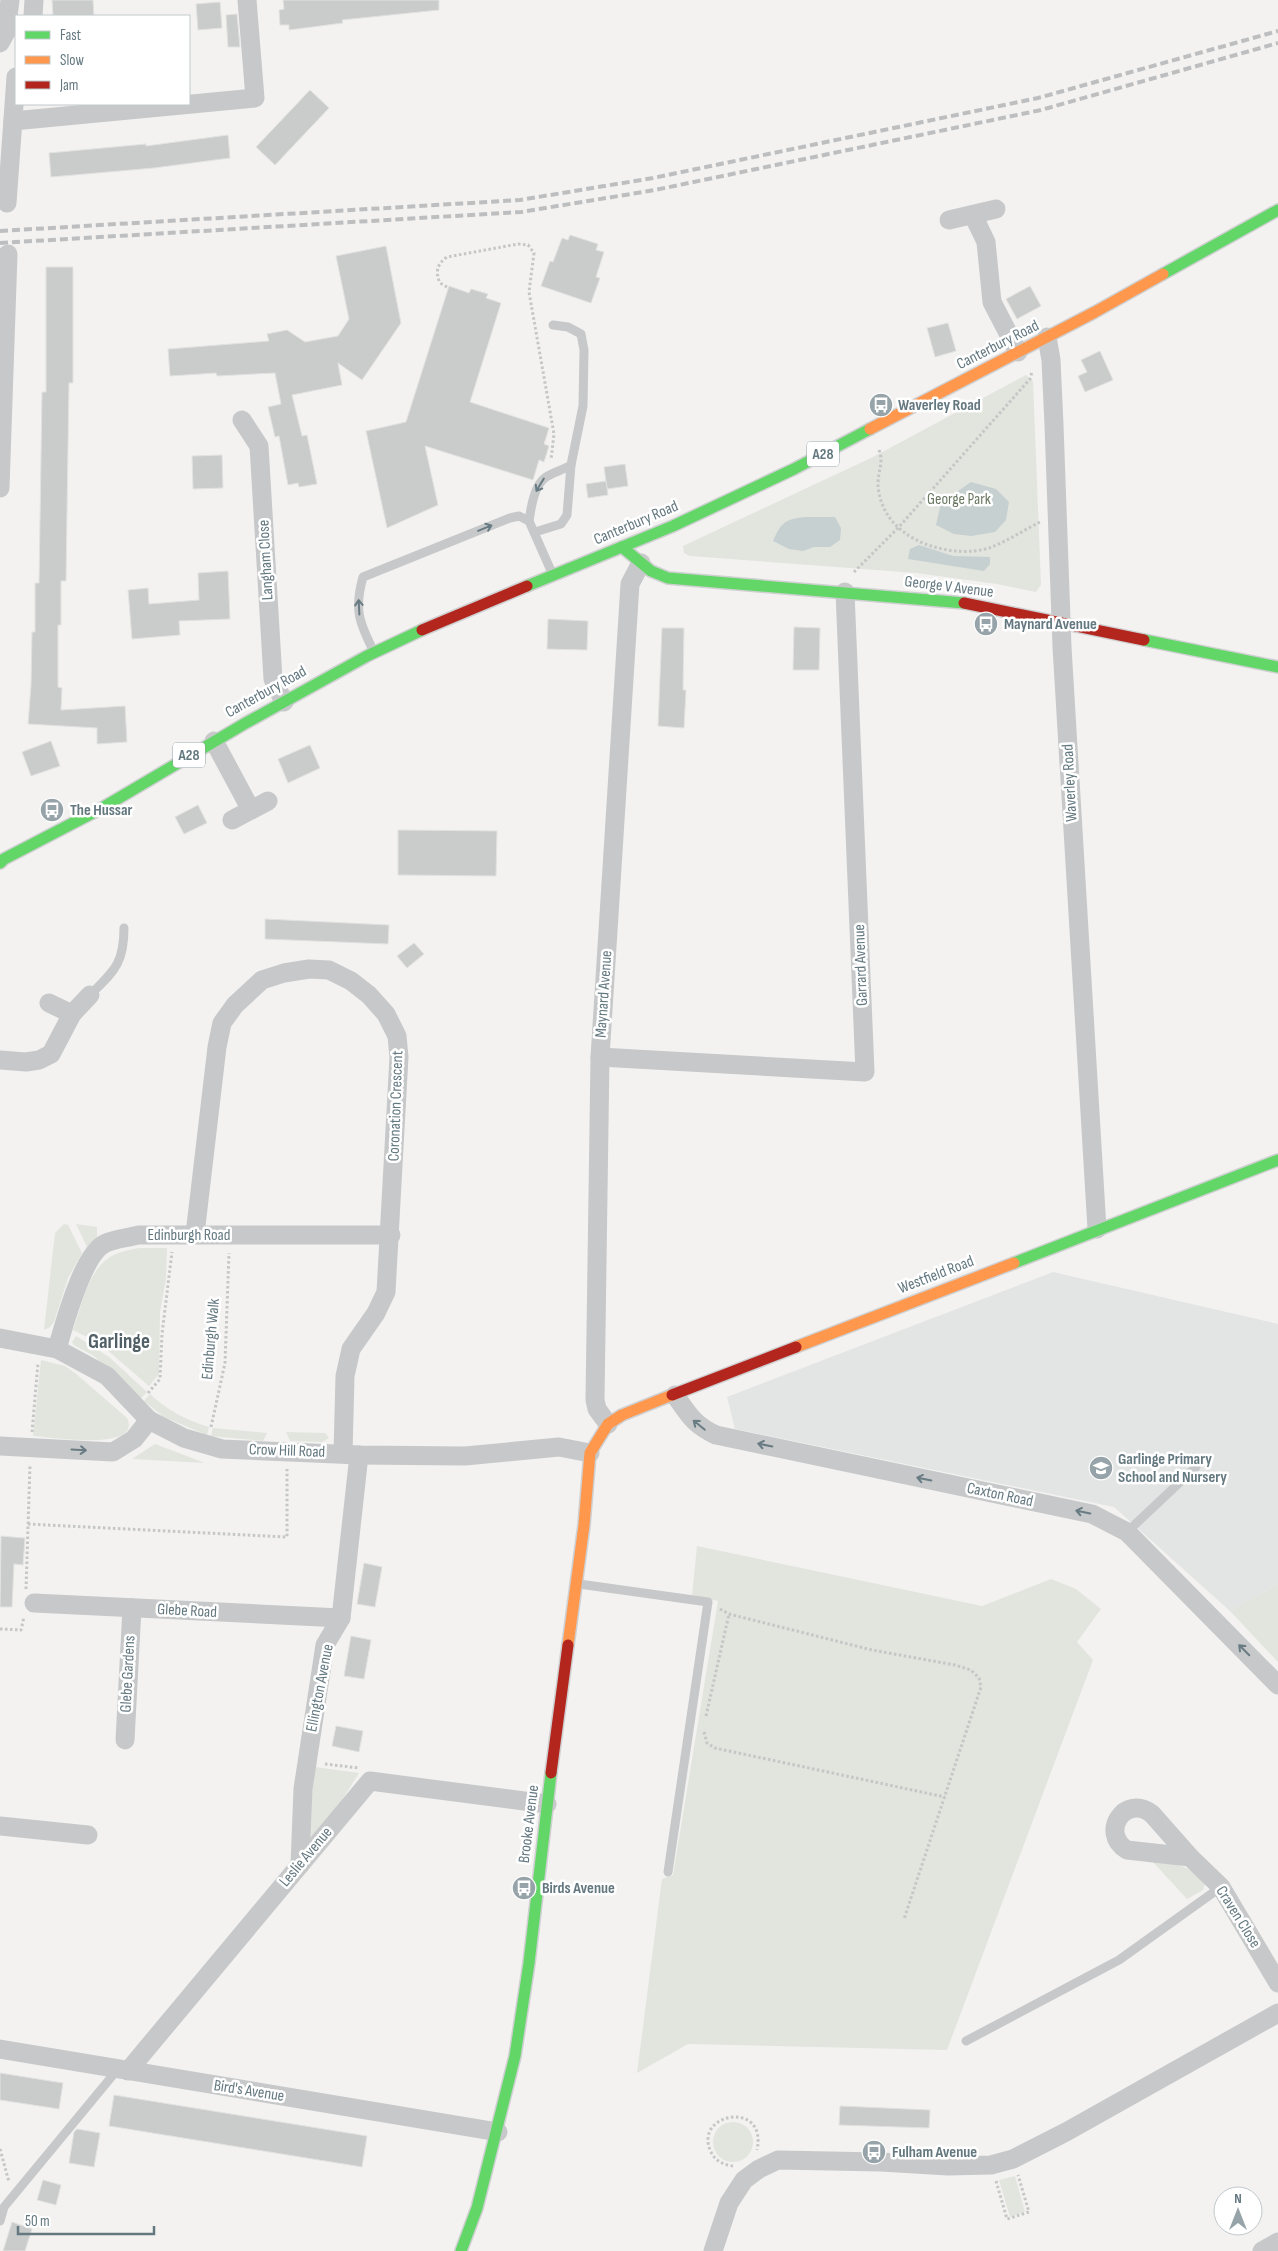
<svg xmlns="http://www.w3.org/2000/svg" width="1278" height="2251" viewBox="0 0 1278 2251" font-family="'Sofia Sans Condensed',sans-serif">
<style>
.built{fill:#e3e4e4}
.green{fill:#e2e4de}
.water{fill:#c6d0d1}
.building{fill:#cacccc;stroke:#e2e2e1}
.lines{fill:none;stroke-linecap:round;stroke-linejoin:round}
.fast-casing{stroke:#cfd0d1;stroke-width:14}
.slow-casing{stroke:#cfd0d1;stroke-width:14}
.jam-casing{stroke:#cfd0d1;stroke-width:14}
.path{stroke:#c5c6c6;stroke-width:3;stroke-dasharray:2.5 2.5;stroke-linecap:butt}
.lane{stroke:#c7c8c9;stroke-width:9}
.street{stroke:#c7c8c9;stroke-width:19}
.fast{stroke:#63d668;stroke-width:11}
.slow{stroke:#ff974d;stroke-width:11}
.jam{stroke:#b3261e;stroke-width:11}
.rail{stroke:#bdbebf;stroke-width:4;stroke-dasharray:8 4;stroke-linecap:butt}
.oneway{stroke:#697c84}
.labels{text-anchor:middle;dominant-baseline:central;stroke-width:5;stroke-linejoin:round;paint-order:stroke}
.shield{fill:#fff;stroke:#92a0a6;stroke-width:1}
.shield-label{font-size:15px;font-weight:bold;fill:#647880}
.street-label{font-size:16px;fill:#647880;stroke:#fff}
.poi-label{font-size:16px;font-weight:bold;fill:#647880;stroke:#fff;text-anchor:start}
.park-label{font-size:16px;fill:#6a7862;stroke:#fff}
.district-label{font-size:21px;font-weight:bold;fill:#516066;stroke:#fff}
</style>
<rect width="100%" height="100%" fill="#f3f2f1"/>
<!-- built -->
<path class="built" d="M 1053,1272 L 1278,1324 L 1278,1584 L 1230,1611 L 1114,1507 L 735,1429 L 727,1397 Z"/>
<!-- green -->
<g class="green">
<path d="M 1026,375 L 1033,381 L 1041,585 L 1036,592 L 997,584 L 916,573 L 690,556 L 684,553 L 683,546 L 873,457 Z"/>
<path d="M 64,1224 L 68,1225 L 82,1253 L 68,1278 L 54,1322 L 50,1327 L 44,1330 L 55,1233 Z"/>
<path d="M 76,1224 L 97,1227 L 97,1238 L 87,1247 Z"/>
<path d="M 139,1248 L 167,1248 L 166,1279 L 160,1312 L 159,1374 L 149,1386 L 99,1343 L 73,1330 C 81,1308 87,1275 106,1260 C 115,1252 129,1250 139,1248 Z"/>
<path d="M 76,1336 L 109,1357 L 147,1392 L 140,1399 L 94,1356 L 74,1345 L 72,1342 Z"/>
<path d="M 41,1360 L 65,1366 L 75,1373 L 127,1418 C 143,1452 49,1437 33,1436 Z"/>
<path d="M 150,1394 C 167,1410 186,1420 209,1427 L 207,1435 L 164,1417 L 144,1401 Z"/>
<path d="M 213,1428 L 267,1433 L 263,1441 L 211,1436 Z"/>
<path d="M 286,1432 L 325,1433 L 329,1438 L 322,1442 L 290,1441 Z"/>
<path d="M 155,1444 L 205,1463 L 132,1459 Z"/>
<path d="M 697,1546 L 982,1606 L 1051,1579 L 1076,1589 L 1101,1609 L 1077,1642 L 1093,1660 L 947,2050 L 688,2044 L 637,2073 L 662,1879 L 673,1875 L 718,1601 L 692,1595 Z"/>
<path d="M 1278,1584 L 1278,1662 L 1230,1611 Z"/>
<path d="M 315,1767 L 359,1773 L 335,1811 L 311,1837 L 312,1794 Z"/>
<path d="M 1152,1861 C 1177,1864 1188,1864 1205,1884 L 1203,1890 L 1187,1899 Z"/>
<circle cx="733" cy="2142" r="20"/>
<path d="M 1015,2176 L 1025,2212 L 1010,2217 L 999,2180 Z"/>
</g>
<!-- water -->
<g class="water">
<path d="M 971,482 L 996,489 L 1009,502 L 1006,520 L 995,532 L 971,536 L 954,534 L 936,525 L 941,503 Z"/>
<path d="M 805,517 L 835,517 L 841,528 L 840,540 L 830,547 L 814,547 L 803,551 L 789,549 L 773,541 C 781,523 785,519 805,517 Z"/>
<path d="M 919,545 L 953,556 L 990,557 L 990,564 L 984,571 L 908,559 L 910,549 Z"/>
</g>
<!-- building -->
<g class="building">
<path d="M 52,0 L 93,0 L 94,16 L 53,16 Z"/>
<path d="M 283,0 L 439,0 L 439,10 L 342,20 L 343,23 L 289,30 L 289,25 L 280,25 L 279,10 L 284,9 Z"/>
<path d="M 220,2 L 222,28 L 198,30 L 196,4 Z"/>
<path d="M 237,14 L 240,47 L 228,47 L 226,15 Z"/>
<path d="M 310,90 L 329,108 L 275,165 L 256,147 Z"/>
<path d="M 228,135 L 230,158 L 154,168 L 51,177 L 49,153 L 146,144 L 146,146 Z"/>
<path d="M 570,235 L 598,244 L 596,250 L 604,252 L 596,277 L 600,278 L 591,303 L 541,286 L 550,261 L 553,262 L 562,238 L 568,240 Z"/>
<path d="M 386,246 L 401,323 L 362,380 L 338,363 L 342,385 L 292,395 L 302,436 L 307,435 L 317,484 L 299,487 L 298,483 L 288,485 L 279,436 L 275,437 L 268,407 L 281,404 L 275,373 L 217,376 L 216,373 L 170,376 L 168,349 L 269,341 L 267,334 L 287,330 L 305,342 L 338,336 L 349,319 L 336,256 Z"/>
<path d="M 46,267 L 73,267 L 73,383 L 69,383 L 66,581 L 61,581 L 61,625 L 58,625 L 58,687 L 62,688 L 61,710 L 125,706 L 127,742 L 97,744 L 97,728 L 28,724 L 31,686 L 32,632 L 35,632 L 35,583 L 39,583 L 42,392 L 46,392 Z"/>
<path d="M 449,286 L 469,293 L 471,289 L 488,294 L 486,298 L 501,303 L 470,402 L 549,428 L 544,444 L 549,446 L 544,462 L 539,460 L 533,480 L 425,446 L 438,505 L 387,528 L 366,431 L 406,422 Z"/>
<path d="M 1030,286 L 1041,306 L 1017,319 L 1006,299 Z"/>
<path d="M 948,323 L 956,351 L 935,357 L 927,328 Z"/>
<path d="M 1100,351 L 1113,380 L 1085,392 L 1078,376 L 1087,372 L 1081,360 Z"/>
<path d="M 222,455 L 223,488 L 193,489 L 192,456 Z"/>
<path d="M 625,464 L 628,486 L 607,489 L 604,467 Z"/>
<path d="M 606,481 L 608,495 L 588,498 L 586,484 Z"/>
<path d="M 228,571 L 230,619 L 179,621 L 180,635 L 132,639 L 128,590 L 148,588 L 149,604 L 199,600 L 198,573 Z"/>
<path d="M 548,619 L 588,621 L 587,650 L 547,649 Z"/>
<path d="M 794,627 L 820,628 L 819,670 L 793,670 Z"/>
<path d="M 662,628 L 684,628 L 683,690 L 686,690 L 684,728 L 658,726 Z"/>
<path d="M 51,741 L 60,766 L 31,776 L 22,752 Z"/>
<path d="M 310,745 L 320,768 L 288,783 L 278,759 Z"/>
<path d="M 198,805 L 207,823 L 184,834 L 175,817 Z"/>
<path d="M 398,830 L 497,831 L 496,876 L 398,875 Z"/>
<path d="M 265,919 L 389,925 L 388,944 L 265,939 Z"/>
<path d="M 414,943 L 424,954 L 407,968 L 397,956 Z"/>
<path d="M 1,1536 L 25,1538 L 23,1565 L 14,1564 L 12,1607 L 0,1607 Z"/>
<path d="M 364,1563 L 382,1567 L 375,1607 L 357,1604 Z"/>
<path d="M 351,1636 L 371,1640 L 364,1679 L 344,1676 Z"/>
<path d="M 336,1726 L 363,1731 L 359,1752 L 332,1746 Z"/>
<path d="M 0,2073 L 63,2083 L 59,2109 L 0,2100 Z"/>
<path d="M 114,2095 L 367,2136 L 362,2167 L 109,2126 Z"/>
<path d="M 840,2106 L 930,2110 L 929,2128 L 839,2125 Z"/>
<path d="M 77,2129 L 100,2133 L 94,2167 L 69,2163 L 74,2132 Z"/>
<path d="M 43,2180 L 61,2185 L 56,2205 L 37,2200 Z"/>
<path d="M 12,2222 L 32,2229 L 25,2251 L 3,2251 Z"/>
</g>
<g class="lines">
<!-- fast casing -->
<g class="fast-casing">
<g id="fast">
<path d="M 1163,274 L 1278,210"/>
<path d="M 622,547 L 651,571 L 668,578 L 964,603"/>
<path d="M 527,586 L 673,526 L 794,469 L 870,429"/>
<path d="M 1144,640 L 1278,667"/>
<path d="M 0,863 L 4,859 L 102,808 L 244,724 L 367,656 L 422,630"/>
<path d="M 1014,1263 L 1278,1160"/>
<path d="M 461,2251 L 477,2208 L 515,2056 L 529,1963 L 551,1773"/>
</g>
</g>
<!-- slow casing -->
<g class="slow-casing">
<g id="slow">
<path d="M 870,429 L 1095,312 L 1163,274"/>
<path d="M 796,1347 L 1014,1263"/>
<path d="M 568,1645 L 584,1525 L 590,1453 L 608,1424 L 622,1415 L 672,1395"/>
</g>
</g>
<!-- jam casing -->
<g class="jam-casing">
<g id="jam">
<path d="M 964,603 L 1144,640"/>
<path d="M 422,630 L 527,586"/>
<path d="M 672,1395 L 796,1347"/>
<path d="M 551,1773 L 568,1645"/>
</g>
</g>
<!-- path -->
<g class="path">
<path d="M 447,287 L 440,283 C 435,272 437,264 447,257 L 518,244 L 528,245 L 534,253 L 529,292 L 554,434 L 551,460"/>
<path d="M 879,450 C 884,462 878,471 878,484 C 878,490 880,500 883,506 C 898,543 953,559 989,548 C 1006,542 1024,530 1040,522"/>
<path d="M 854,572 L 898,528 L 1030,379 L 1032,372"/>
<path d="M 148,1393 L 160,1379 L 162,1334 L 172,1252"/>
<path d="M 211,1427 L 225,1363 L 229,1253"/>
<path d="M 32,1432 L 38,1363"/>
<path d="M 28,1524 L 287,1537 L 287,1469"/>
<path d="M 26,1589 L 30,1465"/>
<path d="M 720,1609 L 729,1614 L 872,1650 L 955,1665 L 971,1670 L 979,1678 L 981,1687 L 904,1919"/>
<path d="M 0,1629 L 21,1630 L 24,1617"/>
<path d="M 706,1716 L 729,1614"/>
<path d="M 704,1732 L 707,1743 L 715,1748 L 945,1797"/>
<path d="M 325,1764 L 359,1768"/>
<path d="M 0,2149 L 9,2182"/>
<path d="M 733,2166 C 724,2165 715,2161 711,2152 C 692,2113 768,2099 757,2150"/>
<path d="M 996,2181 L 1007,2219 L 1029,2212 L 1018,2175"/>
</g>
<!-- lane -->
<g class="lane">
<path d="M 529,521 C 531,508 534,485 546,477 C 554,472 563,470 571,465"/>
<path d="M 535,532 L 561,524 L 567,515 L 571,465 L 583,406 L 584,350 L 581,334 L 568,327 L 553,325"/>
<path d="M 373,650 C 359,622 354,609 363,577 L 510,518 L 519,516 L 529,521 L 552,573"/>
<path d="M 90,995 C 114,971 124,964 124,928"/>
<path d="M 1127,1532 L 1196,1467"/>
<path d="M 579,1584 L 708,1602 L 668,1872"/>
<path d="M 966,2041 L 1119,1960 L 1221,1887"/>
<path d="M 0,2221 L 4,2207 L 118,2069"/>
</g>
<!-- street -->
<g class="street">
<path d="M 33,16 L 34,0"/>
<path d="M 0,43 L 6,32 L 10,0"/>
<path d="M 13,121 L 255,98 L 247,0"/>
<path d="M 7,203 L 16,77"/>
<path d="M 973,215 L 986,242 L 992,302 L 1018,352"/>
<path d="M 949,220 L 996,209"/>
<path d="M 1047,337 L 1051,360 L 1054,425 L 1062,647 L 1097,1229"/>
<path d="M 242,420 L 259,446 L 273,679 L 284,702"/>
<path d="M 0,488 L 8,254"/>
<path d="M 214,741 L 251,810"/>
<path d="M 232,820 L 268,801"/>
<path d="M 49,1003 L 72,1014"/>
<path d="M 600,1057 L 865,1072 L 845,592"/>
<path d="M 0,1060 L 26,1062 L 39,1060 L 51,1054 L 72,1014 L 90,995"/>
<path d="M 195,1234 L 217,1047 L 222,1023 L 235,1005 L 262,980 L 284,973 L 309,969 L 329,970 L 351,981 L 369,995 L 386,1014 L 397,1036 L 399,1057 L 386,1292 L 376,1313 L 351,1349 L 345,1376 L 343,1453"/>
<path d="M 0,1338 L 57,1349 L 107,1376 L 149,1420 L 184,1438 L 222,1449 L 359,1455 L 465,1456 L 559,1447 L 590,1453"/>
<path d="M 57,1349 C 64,1325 82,1256 104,1244 C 113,1239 128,1238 138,1235 L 391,1235"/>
<path d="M 675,1395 C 689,1415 694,1425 716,1435 L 1092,1514 L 1127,1532 L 1278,1685"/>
<path d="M 608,1424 L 597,1409 L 595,1400 L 600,1057 L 630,584 L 641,563"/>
<path d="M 0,1446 L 113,1452 L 134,1439 L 149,1420"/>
<path d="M 34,1603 L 341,1618"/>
<path d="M 125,1740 L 132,1608"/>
<path d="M 0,1826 L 88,1835"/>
<path d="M 1190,1857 L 1127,1850 C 1099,1833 1125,1793 1152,1814 L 1190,1857 L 1221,1887 L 1278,1983"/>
<path d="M 300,1865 L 303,1789 L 325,1645 L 341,1618 L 359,1455"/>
<path d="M 0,2049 L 498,2132"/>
<path d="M 128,2071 L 370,1781 L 547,1804"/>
<path d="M 713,2251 L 729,2203 L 744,2180 L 759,2169 L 778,2160 L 881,2162 L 948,2166 L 991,2165 L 1013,2159 L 1066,2132 L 1278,2013"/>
<path d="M 1262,2251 L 1278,2242"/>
</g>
<!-- fast -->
<use href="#fast" class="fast"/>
<!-- slow -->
<use href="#slow" class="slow"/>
<!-- jam -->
<use href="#jam" class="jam"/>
<!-- rail -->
<g class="rail">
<path d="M 0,231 L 520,200 L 653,178 L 1038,98 L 1278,31"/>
<path d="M 0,243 L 521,212 L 655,190 L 1041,110 L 1278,43"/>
</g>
</g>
<!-- one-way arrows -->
<defs><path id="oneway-shaft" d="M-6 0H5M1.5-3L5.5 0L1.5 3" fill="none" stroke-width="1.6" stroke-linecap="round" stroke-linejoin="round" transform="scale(1.25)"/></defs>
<g class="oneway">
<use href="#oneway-shaft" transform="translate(540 485) rotate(121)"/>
<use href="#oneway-shaft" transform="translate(485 528) rotate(-22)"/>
<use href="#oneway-shaft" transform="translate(359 607) rotate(-93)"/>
<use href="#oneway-shaft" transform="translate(699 1425) rotate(-141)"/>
<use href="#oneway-shaft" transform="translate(765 1445) rotate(-168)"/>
<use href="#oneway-shaft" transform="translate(79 1450) rotate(3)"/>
<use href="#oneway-shaft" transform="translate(924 1479) rotate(-168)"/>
<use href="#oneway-shaft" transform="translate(1083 1512) rotate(-168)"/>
<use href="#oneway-shaft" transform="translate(1244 1650) rotate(-135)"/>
</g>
<!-- icons -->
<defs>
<g id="bus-disc" transform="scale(1.25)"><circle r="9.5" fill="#96a3a8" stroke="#fff"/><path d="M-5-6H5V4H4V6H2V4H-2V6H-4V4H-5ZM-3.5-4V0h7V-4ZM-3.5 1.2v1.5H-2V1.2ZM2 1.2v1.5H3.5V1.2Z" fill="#fff"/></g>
<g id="school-disc" transform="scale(1.25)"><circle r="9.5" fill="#96a3a8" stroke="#fff"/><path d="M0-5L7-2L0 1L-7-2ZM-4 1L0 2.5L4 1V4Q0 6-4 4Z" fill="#fff"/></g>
</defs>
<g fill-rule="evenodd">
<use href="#bus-disc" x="881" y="405"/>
<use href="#bus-disc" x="986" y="624"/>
<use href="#bus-disc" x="52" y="810"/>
<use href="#school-disc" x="1101" y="1468"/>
<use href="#bus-disc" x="524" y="1888"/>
<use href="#bus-disc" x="874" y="2152"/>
</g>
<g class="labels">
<!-- shield labels -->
<g class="shield">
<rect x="807" y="441.5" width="32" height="25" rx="4"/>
<rect x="173" y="742.5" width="32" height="25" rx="4"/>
</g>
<g class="shield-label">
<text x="823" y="454">A28</text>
<text x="189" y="755">A28</text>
</g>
<!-- street labels -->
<g class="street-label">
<text transform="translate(998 345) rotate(-27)">Canterbury Road</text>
<text transform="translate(636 523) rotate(-23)">Canterbury Road</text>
<text transform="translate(266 560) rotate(-93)">Langham Close</text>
<text transform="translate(949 587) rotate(7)">George V Avenue</text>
<text transform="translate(266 692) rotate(-29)">Canterbury Road</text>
<text transform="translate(1070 783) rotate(-93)">Waverley Road</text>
<text transform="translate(861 965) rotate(-92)">Garrard Avenue</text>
<text transform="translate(604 994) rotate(-86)">Maynard Avenue</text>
<text transform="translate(396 1106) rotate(-88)">Coronation Crescent</text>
<text x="189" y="1235">Edinburgh Road</text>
<text transform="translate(936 1275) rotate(-21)">Westfield Road</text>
<text transform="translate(211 1339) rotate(-85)">Edinburgh Walk</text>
<text transform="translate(287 1451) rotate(2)">Crow Hill Road</text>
<text transform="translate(1000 1495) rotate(12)">Caxton Road</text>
<text transform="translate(187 1611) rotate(3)">Glebe Road</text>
<text transform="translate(128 1674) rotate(-87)">Glebe Gardens</text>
<text transform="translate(320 1688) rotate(-79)">Ellington Avenue</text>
<text transform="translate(529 1824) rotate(-83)">Brooke Avenue</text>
<text transform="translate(306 1857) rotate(-50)">Leslie Avenue</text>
<text transform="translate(1238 1917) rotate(58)">Craven Close</text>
<text transform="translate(249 2091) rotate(9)">Bird's Avenue</text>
</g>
<!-- poi labels -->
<g class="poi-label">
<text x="898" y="405">Waverley Road</text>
<text x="1004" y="624">Maynard Avenue</text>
<text x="70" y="810">The Hussar</text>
<text x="1118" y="1459">Garlinge Primary<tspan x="1118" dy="18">School and Nursery</tspan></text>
<text x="542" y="1888">Birds Avenue</text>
<text x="892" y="2152">Fulham Avenue</text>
</g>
<!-- park labels -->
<g class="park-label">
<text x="959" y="499">George Park</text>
</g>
<!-- district labels -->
<g class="district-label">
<text x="119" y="1341">Garlinge</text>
</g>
</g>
<!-- legend -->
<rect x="15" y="15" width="175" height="90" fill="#ffffff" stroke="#c1c9cc"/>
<rect x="25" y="31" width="25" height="8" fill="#63d668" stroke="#c1c9cc"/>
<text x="60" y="40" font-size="15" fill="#647880">Fast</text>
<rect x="25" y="56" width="25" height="8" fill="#ff974d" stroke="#c1c9cc"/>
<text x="60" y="65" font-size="15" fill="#647880">Slow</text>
<rect x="25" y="81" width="25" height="8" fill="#b3261e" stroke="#c1c9cc"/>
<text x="60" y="90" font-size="15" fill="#647880">Jam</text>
<!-- north arrow -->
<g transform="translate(1238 2211)"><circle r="24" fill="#ffffff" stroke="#c1c9cc"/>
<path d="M0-4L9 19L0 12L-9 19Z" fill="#96a3a8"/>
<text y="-8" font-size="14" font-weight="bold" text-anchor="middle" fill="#647880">N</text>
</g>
<!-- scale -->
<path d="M18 2226v8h136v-8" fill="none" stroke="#647880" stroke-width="2.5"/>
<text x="25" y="2226" font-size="15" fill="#647880" stroke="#ffffff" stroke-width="4" paint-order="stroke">50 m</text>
</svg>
